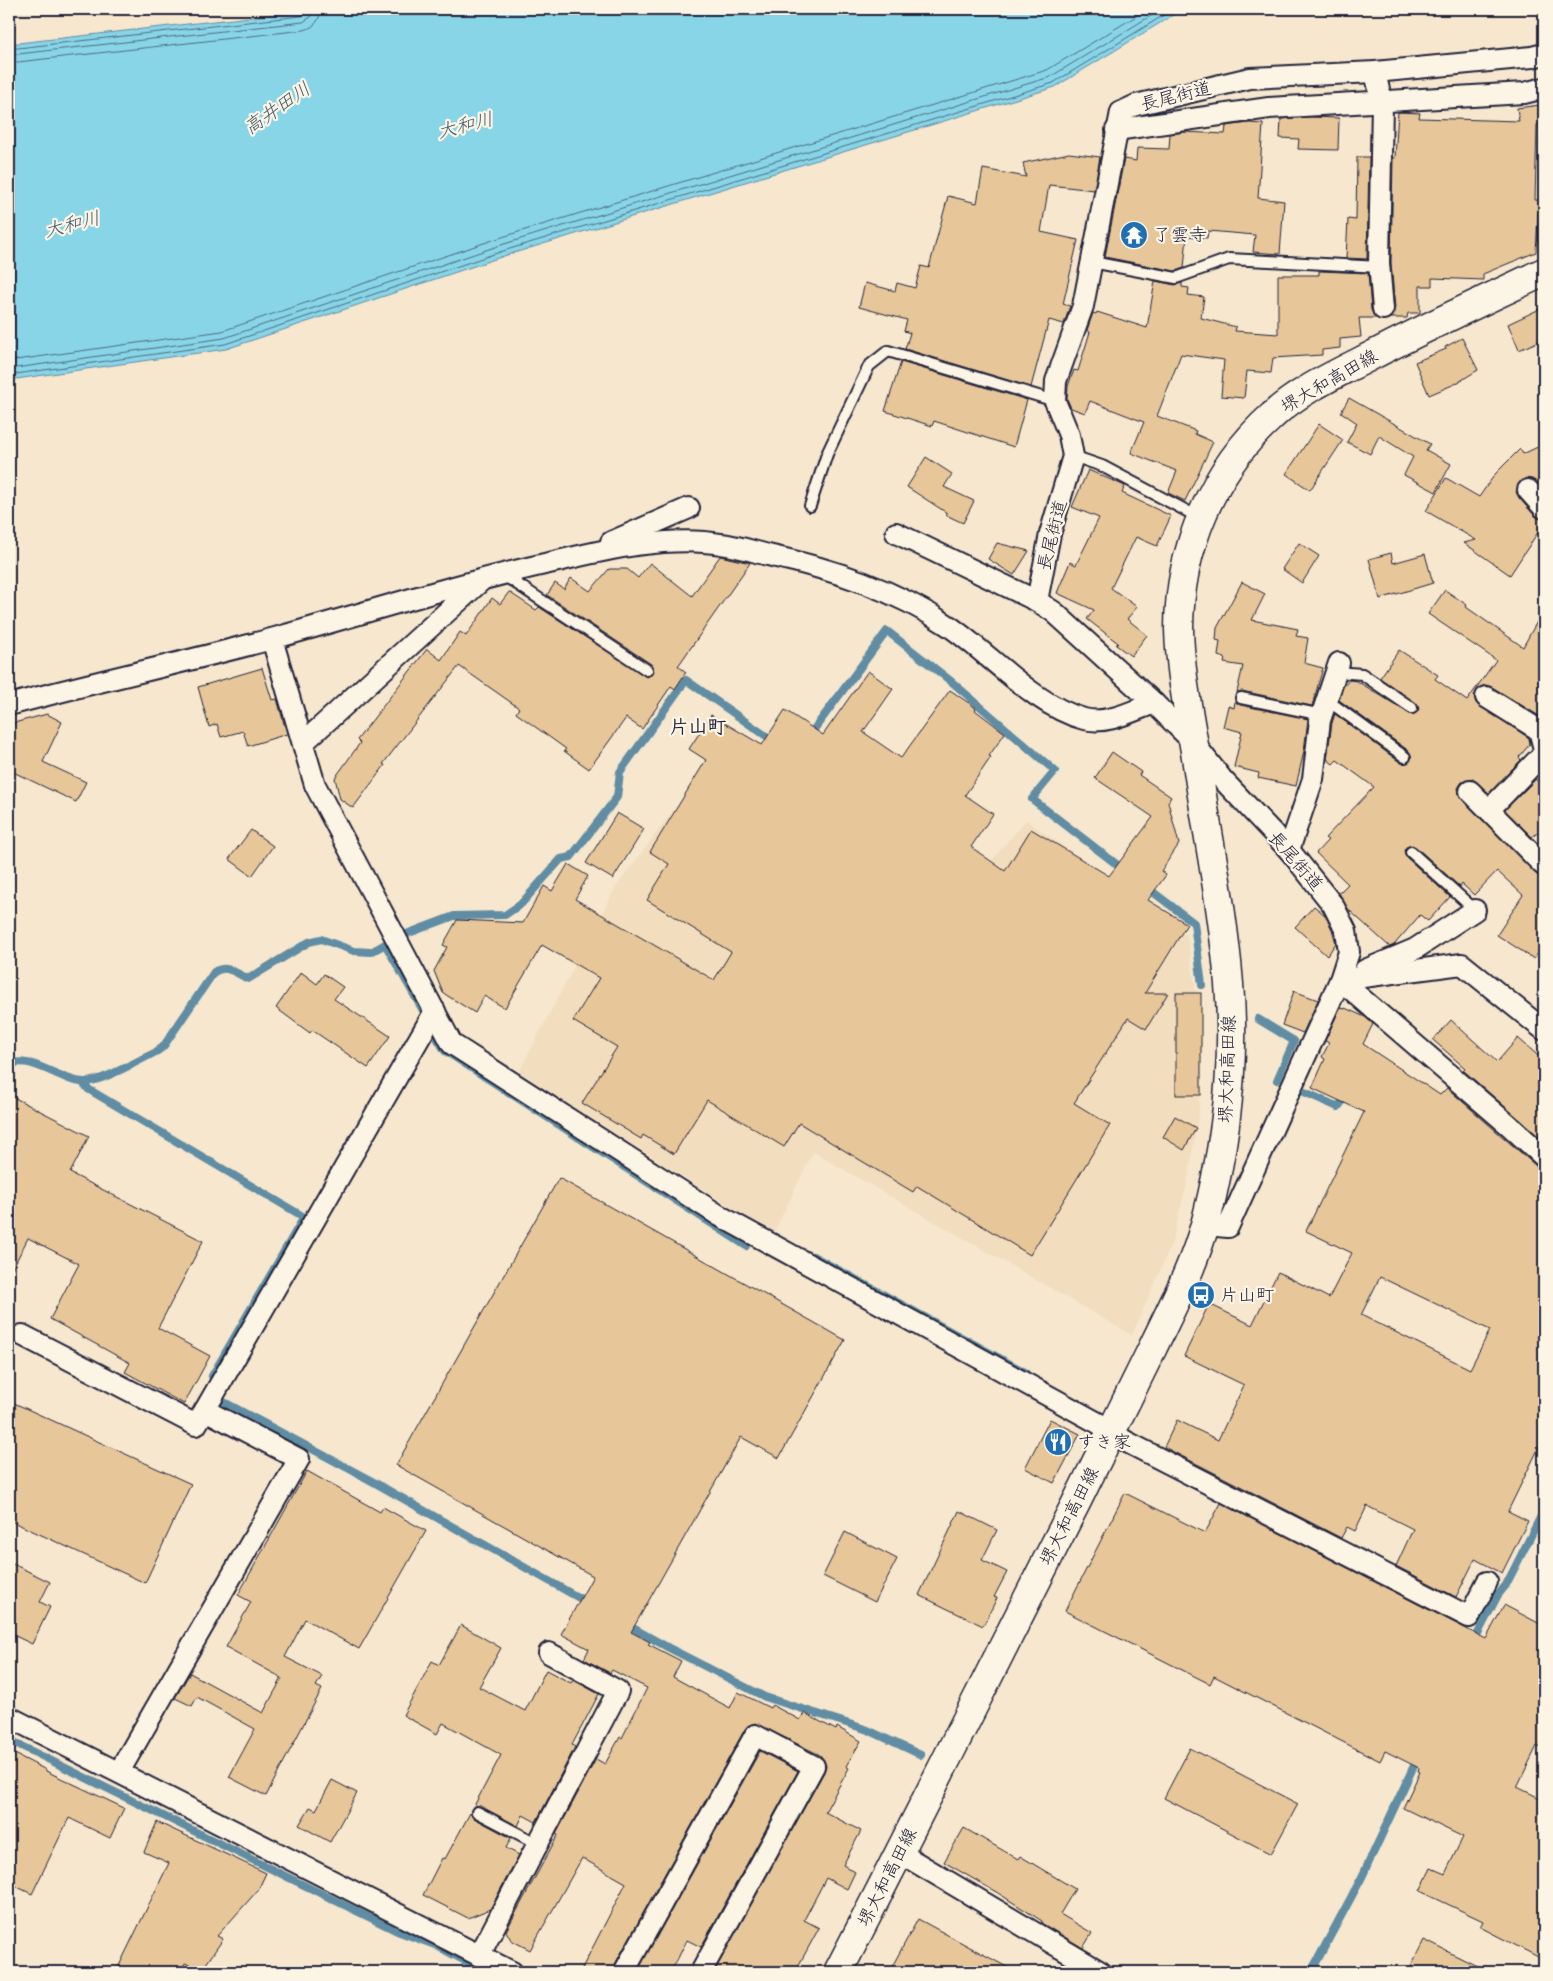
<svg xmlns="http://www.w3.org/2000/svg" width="1553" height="1981" viewBox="0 0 1553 1981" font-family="Itim,'Klee One',sans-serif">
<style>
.built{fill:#f2ddbe}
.water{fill:#89d5e8;stroke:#608da3}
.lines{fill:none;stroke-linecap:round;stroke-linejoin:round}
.shore{stroke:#4b6a80;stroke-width:1}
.stream{stroke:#608da3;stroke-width:8}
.building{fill:#e7c699;stroke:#22223b;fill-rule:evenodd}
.service-casing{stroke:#22223b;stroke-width:14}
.minor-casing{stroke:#22223b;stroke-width:24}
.primary-casing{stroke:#22223b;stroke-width:31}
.service{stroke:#fcf5e5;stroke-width:10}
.minor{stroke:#fcf5e5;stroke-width:20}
.primary{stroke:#fcf5e5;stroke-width:28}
.labels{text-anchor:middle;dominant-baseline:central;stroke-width:4.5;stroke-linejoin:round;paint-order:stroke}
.street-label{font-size:18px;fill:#22223b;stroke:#fcf5e5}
.poi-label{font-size:18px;fill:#22223b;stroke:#fcf5e5;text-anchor:start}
.water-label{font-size:19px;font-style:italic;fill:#41586f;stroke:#fcf5e5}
.neighbourhood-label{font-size:19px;font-weight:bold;fill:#22223b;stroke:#fcf5e5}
</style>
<rect width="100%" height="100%" fill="#f6e7ce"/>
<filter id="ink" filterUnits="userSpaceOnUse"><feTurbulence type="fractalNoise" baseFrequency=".02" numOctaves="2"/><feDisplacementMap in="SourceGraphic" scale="10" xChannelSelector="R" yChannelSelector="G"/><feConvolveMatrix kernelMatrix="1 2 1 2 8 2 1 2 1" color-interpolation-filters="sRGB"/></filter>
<g filter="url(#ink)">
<!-- built -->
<path class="built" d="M 730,735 L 976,879 L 1026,820 L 1187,935 L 1201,1025 L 1199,1112 L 1188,1179 L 1171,1245 L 1132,1335 L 813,1152 L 773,1234 L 519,1072 L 616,887 Z"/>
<!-- water -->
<path class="water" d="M 322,9 L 1183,9 L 1055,87 L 504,256 L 226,349 L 9,380 L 9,44 Z"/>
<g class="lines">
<!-- shore -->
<g class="shore">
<path d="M 9,49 L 301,16 L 306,14 L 307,9"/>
<path d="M 9,55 L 303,22 L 311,17 L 313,9"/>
<path d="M 9,63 L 304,30 C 315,27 320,20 321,9"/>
<path d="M 9,361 L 222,331 L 499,238 L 1047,70 L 1148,9"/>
<path d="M 9,369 L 224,338 L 501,245 L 1050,77 L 1162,9"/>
<path d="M 9,375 L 225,344 L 503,251 L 1053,83 L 1174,9"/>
</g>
<!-- stream -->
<g class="stream">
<path d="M 809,736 L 887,631 L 952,682 L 1055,771 L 1032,799 L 1124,870"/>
<path d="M 1145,886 L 1194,923 L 1202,985"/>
<path d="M 409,933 L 454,916 L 505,915 L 521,904 L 561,859 L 571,857 L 617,797 L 620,772 L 686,680 L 775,742"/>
<path d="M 385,944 L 425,1014"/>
<path d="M 1258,1019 L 1294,1041 L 1277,1080"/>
<path d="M 437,1038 L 445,1051 L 746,1246"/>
<path d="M 9,1064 C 34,1055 59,1081 83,1082 C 100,1083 139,1060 156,1052 L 163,1047 L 214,972 C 227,964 236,973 248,979 L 309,942 L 321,939 L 354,951 L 371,952 L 389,942"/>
<path d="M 82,1082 L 88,1089 L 304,1217 L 212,1376"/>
<path d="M 1300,1090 L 1338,1107 L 1347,1095"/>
<path d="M 813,1256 L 1025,1372"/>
<path d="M 224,1402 L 370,1480 L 588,1603"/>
<path d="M 624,1623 L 669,1648 L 765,1697 L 868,1730 L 921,1755"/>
<path d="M 1473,1643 L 1498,1595 L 1506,1585 L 1544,1510"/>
<path d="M 9,1740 L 397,1931 L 435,1945 L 486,1972"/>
<path d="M 1311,1972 L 1362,1877 L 1418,1757"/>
</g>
</g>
<!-- building -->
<g class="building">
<path d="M 1540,105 L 1542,125 L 1537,125 L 1535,200 L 1539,200 L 1536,252 L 1483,274 L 1483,280 L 1432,278 L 1432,286 L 1420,286 L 1420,313 L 1408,313 L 1407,318 L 1390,318 L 1395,308 L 1391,263 L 1393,158 L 1395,158 L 1398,112 L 1420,113 L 1419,118 L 1519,121 L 1517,108 Z"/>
<path d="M 1310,117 L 1339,118 L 1338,150 L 1298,149 L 1299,139 L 1280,138 L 1281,119 Z"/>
<path d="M 1249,123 L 1263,124 L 1258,198 L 1284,201 L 1280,254 L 1253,252 L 1255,235 L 1208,231 L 1207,238 L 1187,236 L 1184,268 L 1175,271 L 1105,257 L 1124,159 L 1136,161 L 1137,148 L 1169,149 L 1170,134 L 1185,132 L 1225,134 L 1226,126 Z"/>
<path d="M 1069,153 L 1100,157 L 1094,190 L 1049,185 L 1041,232 L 1078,240 L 1063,304 L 1070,306 L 1064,324 L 1049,320 L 1031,387 L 905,349 L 910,333 L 904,331 L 907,320 L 859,307 L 865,283 L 895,291 L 897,283 L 915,288 L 921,266 L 929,268 L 948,196 L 977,203 L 983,169 L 1026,177 L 1023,163 Z"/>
<path d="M 1357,157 L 1369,157 L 1367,259 L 1346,258 L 1348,219 L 1356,220 Z"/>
<path d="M 1319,271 L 1368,273 L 1371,310 L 1376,318 L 1359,318 L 1361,337 L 1340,339 L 1340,348 L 1322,350 L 1322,355 L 1273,358 L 1271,373 L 1247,371 L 1244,398 L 1221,396 L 1224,360 L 1181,354 L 1157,416 L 1196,431 L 1195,434 L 1213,442 L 1185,501 L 1168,493 L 1177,471 L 1131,453 L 1144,422 L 1090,401 L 1085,413 L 1071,408 L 1067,399 L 1068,386 L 1074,370 L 1078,371 L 1090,332 L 1087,330 L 1093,313 L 1096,314 L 1097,312 L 1147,328 L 1155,281 L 1175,285 L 1182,283 L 1182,287 L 1189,288 L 1188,295 L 1204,297 L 1201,318 L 1236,327 L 1235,331 L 1278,334 L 1278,275 L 1319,275 Z"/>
<path d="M 1544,307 L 1544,339 L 1519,350 L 1508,324 Z"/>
<path d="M 1462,338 L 1478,370 L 1455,384 L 1429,395 L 1415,362 L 1446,349 L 1445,347 Z"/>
<path d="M 901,362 L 1027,400 L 1014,447 L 934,421 L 932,426 L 885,411 Z"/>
<path d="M 1349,398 L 1430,444 L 1426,450 L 1451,464 L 1436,492 L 1404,475 L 1413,457 L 1379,436 L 1370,454 L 1347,442 L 1357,423 L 1341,412 Z"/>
<path d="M 1319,424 L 1343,440 L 1310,490 L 1286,474 Z"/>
<path d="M 1544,444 L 1544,490 L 1536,482 L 1526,478 L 1520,482 L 1516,492 L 1519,498 L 1535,516 L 1544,520 L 1544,523 L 1510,575 L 1464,543 L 1476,540 L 1426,511 L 1446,478 L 1479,497 L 1496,473 L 1520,449 L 1523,454 Z"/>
<path d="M 926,457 L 952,474 L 944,487 L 974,501 L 963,523 L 946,515 L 947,513 L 907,487 Z"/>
<path d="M 1088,470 L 1125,486 L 1122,493 L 1171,516 L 1157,546 L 1136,537 L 1111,588 L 1137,607 L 1127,619 L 1147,635 L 1131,656 L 1116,645 L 1118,643 L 1087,619 L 1094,610 L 1057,593 L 1070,562 L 1076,565 L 1099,518 L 1072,507 Z"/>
<path d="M 997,543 L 1029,551 L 1014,575 L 988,559 Z"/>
<path d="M 1299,543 L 1319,556 L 1302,583 L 1282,569 Z"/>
<path d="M 1391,553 L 1393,563 L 1425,554 L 1433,583 L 1380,599 L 1369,559 Z"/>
<path d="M 720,556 L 750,563 L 678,666 L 686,672 L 675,689 L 671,686 L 642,729 L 626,718 L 589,769 L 564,751 L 566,749 L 516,713 L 519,708 L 459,666 L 383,764 L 385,765 L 353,808 L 340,799 L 335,778 L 360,743 L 357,740 L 427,649 L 441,660 L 460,632 L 466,636 L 492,598 L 500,604 L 509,592 L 536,610 L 539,607 L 647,677 L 652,674 L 654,671 L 651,664 L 547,595 L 555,583 L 564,589 L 571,578 L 590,591 L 609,569 L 627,569 L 638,578 L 650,563 L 692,596 Z"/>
<path d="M 1242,582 L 1265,594 L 1252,620 L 1298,629 L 1296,636 L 1308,638 L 1304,663 L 1323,668 L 1312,706 L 1242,691 L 1237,692 L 1243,666 L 1224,663 L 1225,658 L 1218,656 L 1220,641 L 1216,640 L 1217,628 Z"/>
<path d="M 1445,590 L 1467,605 L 1466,607 L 1523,647 L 1544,609 L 1544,719 L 1492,687 L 1486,685 L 1480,687 L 1474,696 L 1476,703 L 1529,738 L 1530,744 L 1519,757 L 1521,760 L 1489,793 L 1473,779 L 1462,782 L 1458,788 L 1459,794 L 1462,799 L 1544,881 L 1544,944 L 1534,959 L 1497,935 L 1523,895 L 1497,871 L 1474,895 L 1462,884 L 1460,887 L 1416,847 L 1412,845 L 1406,847 L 1404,851 L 1406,857 L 1450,897 L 1428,921 L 1420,915 L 1394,945 L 1390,947 L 1349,910 L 1339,893 L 1348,884 L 1316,853 L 1328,840 L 1325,838 L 1374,787 L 1337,760 L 1333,764 L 1327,759 L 1332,723 L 1335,714 L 1401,763 L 1407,763 L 1412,758 L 1409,751 L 1339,700 L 1343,687 L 1349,680 L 1357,681 L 1412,715 L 1417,712 L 1419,709 L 1416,703 L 1380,678 L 1399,650 L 1438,675 L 1435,679 L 1467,701 L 1496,660 L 1428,614 Z"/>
<path d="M 262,668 L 272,700 L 277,699 L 287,734 L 248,746 L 243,731 L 221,737 L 217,724 L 209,727 L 198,687 Z"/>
<path d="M 868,671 L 893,689 L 863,732 L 901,758 L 950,690 L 976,708 L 975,710 L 1005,733 L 989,756 L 991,757 L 965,795 L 993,814 L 971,847 L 1005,871 L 1031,829 L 1109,876 L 1153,817 L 1095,778 L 1112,752 L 1141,772 L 1139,775 L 1171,797 L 1168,802 L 1179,844 L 1161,871 L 1166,875 L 1148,900 L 1187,924 L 1145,993 L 1168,993 L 1146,1029 L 1128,1018 L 1074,1103 L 1110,1125 L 1030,1255 L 917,1186 L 913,1192 L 799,1123 L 784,1147 L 707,1100 L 674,1154 L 643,1135 L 641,1139 L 582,1103 L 617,1047 L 573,1021 L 599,978 L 542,945 L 505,1008 L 484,996 L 475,1013 L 443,993 L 434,971 L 447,947 L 443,945 L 457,920 L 523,923 L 544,886 L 552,891 L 568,864 L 588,876 L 575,899 L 714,980 L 731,952 L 647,900 L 669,864 L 650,852 L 706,760 L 689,749 L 711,715 L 762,745 L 785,710 L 823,735 Z"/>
<path d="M 1235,701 L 1240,705 L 1308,719 L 1304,751 L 1296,786 L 1258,778 L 1259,773 L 1234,767 L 1242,732 L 1223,727 L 1228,706 L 1234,708 Z"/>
<path d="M 47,714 L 62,722 L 43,762 L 86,782 L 76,802 L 9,770 L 9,734 L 14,723 Z"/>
<path d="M 1536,779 L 1544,790 L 1544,828 L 1532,837 L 1505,810 Z"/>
<path d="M 617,813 L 644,829 L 613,879 L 586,863 Z"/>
<path d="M 251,830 L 273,846 L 252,876 L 229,859 Z"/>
<path d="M 1314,906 L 1325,915 L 1332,929 L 1336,943 L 1327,956 L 1295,927 Z"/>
<path d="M 301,972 L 317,984 L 324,974 L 343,987 L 334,999 L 390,1036 L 368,1068 L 312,1030 L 310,1033 L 276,1008 Z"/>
<path d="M 1294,991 L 1318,1000 L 1303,1033 L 1282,1025 Z"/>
<rect x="1176" y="993" width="25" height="102"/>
<path d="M 1340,1008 L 1345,1009 L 1345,1008 L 1365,1017 L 1373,1024 L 1363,1044 L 1440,1095 L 1447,1088 L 1536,1166 L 1544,1169 L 1544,1437 L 1508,1511 L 1528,1521 L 1502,1573 L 1475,1559 L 1456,1597 L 1396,1566 L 1413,1529 L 1367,1506 L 1355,1531 L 1347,1527 L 1341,1538 L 1164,1447 L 1177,1420 L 1218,1440 L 1244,1385 L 1184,1356 L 1209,1304 L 1252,1325 L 1278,1272 L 1329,1298 L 1352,1253 L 1306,1231 L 1364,1112 L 1312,1088 L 1325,1059 L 1322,1057 L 1329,1043 L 1325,1041 ZM 1380,1277 L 1490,1330 L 1470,1369 L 1361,1315 Z"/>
<path d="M 1451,1020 L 1497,1062 L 1518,1038 L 1544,1061 L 1544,1141 L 1463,1070 L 1465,1068 L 1433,1040 Z"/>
<path d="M 9,1095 L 89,1136 L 70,1173 L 203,1241 L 158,1328 L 210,1356 L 184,1404 L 125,1372 L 130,1363 L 50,1319 L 79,1264 L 28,1238 L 9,1275 Z"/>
<path d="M 1175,1116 L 1196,1128 L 1184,1150 L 1163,1137 Z"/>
<path d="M 559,1178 L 845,1340 L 779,1458 L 741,1437 L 631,1632 L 650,1642 L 648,1644 L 681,1661 L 673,1677 L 730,1708 L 738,1692 L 770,1708 L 772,1705 L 800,1720 L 804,1713 L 836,1730 L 837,1727 L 861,1741 L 846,1766 L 849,1768 L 825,1812 L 861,1831 L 843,1865 L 855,1872 L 847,1889 L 826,1878 L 804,1920 L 819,1928 L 795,1972 L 714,1972 L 824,1772 L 826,1766 L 824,1760 L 820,1755 L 755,1723 L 749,1725 L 745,1729 L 614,1966 L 612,1972 L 580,1972 L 626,1883 L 582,1858 L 530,1950 L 511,1940 L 506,1931 L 558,1835 L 556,1834 L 596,1759 L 605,1764 L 620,1737 L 622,1738 L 647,1688 L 612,1670 L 610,1673 L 584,1659 L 589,1649 L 561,1634 L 593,1576 L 396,1465 Z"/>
<path d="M 14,1403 L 191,1484 L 145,1583 L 9,1520 L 9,1415 Z"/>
<path d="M 1050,1419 L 1080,1434 L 1054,1483 L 1025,1468 Z"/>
<path d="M 307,1471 L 380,1512 L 383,1507 L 426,1531 L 359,1649 L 305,1619 L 285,1657 L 322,1676 L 316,1686 L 322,1689 L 266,1796 L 229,1777 L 255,1729 L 197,1697 L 192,1706 L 175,1698 L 190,1673 L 263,1713 L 282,1678 L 226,1647 L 251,1602 L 238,1595 Z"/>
<path d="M 1125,1493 L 1205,1533 L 1221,1503 L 1486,1639 L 1504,1605 L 1544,1626 L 1544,1749 L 1537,1746 L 1517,1787 L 1544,1800 L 1544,1960 L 1480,1927 L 1483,1921 L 1420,1891 L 1431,1868 L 1445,1874 L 1463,1837 L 1403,1808 L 1420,1772 L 1418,1771 L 1419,1768 L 1385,1751 L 1380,1761 L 1214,1676 L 1210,1684 L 1065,1611 Z"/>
<path d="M 959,1511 L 997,1530 L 982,1560 L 1007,1572 L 994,1597 L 997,1598 L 983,1626 L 919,1595 Z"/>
<path d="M 845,1532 L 897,1559 L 875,1602 L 823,1576 Z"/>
<path d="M 9,1562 L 50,1582 L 40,1602 L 50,1607 L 32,1644 L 9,1633 Z"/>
<path d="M 461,1625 L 501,1648 L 479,1687 L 525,1711 L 546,1670 L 571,1683 L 573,1680 L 599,1694 L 572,1745 L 575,1747 L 536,1822 L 523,1815 L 518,1826 L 480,1806 L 474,1806 L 501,1755 L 443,1723 L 437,1734 L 403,1715 L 432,1661 L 439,1665 Z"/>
<path d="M 1190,1748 L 1298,1804 L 1271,1854 L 1164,1798 Z"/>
<path d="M 9,1751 L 46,1770 L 46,1771 L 124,1808 L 110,1838 L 69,1818 L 32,1894 L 9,1883 Z"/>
<path d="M 760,1751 L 798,1771 L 701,1947 L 687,1940 L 671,1972 L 637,1972 Z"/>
<path d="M 332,1780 L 357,1793 L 330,1842 L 299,1825 L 310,1807 L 316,1810 Z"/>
<path d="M 470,1813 L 474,1818 L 511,1838 L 506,1848 L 519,1855 L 490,1909 L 468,1918 L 423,1895 L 442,1858 L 445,1859 Z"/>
<path d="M 157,1822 L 266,1873 L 258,1890 L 217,1936 L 223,1939 L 202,1970 L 185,1963 L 181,1972 L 116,1972 L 169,1863 L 144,1852 Z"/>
<path d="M 964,1828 L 1018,1859 L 1020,1856 L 1075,1889 L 1060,1914 L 1092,1933 L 1083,1948 L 1041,1923 L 1042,1921 L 998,1893 L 944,1862 Z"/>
<path d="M 918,1919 L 1016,1972 L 889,1972 Z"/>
<path d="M 1424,1940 L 1489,1972 L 1424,1972 L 1411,1966 Z"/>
</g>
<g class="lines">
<!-- service casing -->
<g class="service-casing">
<g id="service">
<path d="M 1092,262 L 1176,278 L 1229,259 L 1380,267"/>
<path d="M 1073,456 L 1102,466 L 1200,518"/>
<path d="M 810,506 L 827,454 L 869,366 L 888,351 L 1055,401"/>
<path d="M 502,574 L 647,670"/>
<path d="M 1337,672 L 1362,674 L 1412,708"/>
<path d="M 1241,698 L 1322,715"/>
<path d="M 1327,700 L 1405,757"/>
<path d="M 1411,852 L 1475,910"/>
<path d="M 477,1812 L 538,1844"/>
</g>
</g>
<!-- minor casing -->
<g class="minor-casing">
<g id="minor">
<path d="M 1375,72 L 1382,103 L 1379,263 L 1383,309"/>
<path d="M 1116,130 L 1269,108 L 1524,93 L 1544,88"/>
<path d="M 1528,490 L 1544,508"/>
<path d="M 896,533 L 1037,601"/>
<path d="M 611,542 L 689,508"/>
<path d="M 272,639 L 315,785 L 452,1044 L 720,1216 L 1098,1423 L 1127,1442 L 1469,1617 L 1487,1582"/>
<path d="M 1486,697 L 1539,730 L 1544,749"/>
<path d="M 9,705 C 97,681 187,662 275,638 C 369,612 462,582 558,561 C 607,549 670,535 721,544 C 737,546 752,551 768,555 C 832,569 894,589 949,626 C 990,654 1035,706 1084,719 C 1107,725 1132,711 1154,703"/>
<path d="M 303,743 L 482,580"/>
<path d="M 1470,791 L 1543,865"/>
<path d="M 1489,810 L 1544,753"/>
<path d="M 1289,850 L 1313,779 L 1320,720 L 1339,663"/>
<path d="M 1365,970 L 1415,949 L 1475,910"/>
<path d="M 1340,980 L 1512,1128 L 1544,1157"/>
<path d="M 1340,980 L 1462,964 L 1544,1030"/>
<path d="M 1205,1225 L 1228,1227 L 1340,980 L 1349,952 L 1346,931 L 1333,905 L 1289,850 L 1222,779 L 1193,742 L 1154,703 L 1054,612 L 1037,601 L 1050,534 L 1073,456 L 1069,435 L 1055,401 L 1056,381 L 1083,306 L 1121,112 L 1136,105 L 1250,78 L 1375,72 L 1532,57 L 1544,54"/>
<path d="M 22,1335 L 196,1425 L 205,1410 L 299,1459 L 119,1772"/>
<path d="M 205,1410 L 435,1011"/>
<path d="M 9,1717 L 512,1972"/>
<path d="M 900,1853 L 1101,1972"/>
<path d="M 479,1956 L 618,1691 L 549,1653"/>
<path d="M 624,1972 L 755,1735 L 814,1766 L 701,1972"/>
</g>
</g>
<!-- primary casing -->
<g class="primary-casing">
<path id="primary" d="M 838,1972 C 919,1816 997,1658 1077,1501 C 1102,1451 1127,1400 1152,1349 C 1172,1307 1194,1266 1206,1221 C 1226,1143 1236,1065 1229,984 C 1223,908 1207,833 1196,757 C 1189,715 1180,672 1179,629 C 1179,549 1213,469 1272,416 C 1297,392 1334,375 1365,359 C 1424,328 1484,300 1544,272"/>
</g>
<!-- service -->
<use href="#service" class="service"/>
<!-- minor -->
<use href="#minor" class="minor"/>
<!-- primary -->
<use href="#primary" class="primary"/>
</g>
</g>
<!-- icons -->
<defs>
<g id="temple-disc" transform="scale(1.4375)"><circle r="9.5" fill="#1f6fb2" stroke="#fcf5e5"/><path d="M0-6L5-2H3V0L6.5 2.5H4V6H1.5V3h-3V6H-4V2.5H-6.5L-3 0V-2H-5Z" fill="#fff"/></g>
<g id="bus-disc" transform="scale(1.4375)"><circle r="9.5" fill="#1f6fb2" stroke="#fcf5e5"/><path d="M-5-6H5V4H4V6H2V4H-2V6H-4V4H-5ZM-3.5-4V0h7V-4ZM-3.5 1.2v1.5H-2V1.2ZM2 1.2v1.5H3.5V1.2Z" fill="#fff"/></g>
<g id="restaurant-disc" transform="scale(1.4375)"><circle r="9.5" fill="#1f6fb2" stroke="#fcf5e5"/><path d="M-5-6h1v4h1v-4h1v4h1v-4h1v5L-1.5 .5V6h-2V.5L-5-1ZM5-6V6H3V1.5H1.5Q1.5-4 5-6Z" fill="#fff"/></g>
</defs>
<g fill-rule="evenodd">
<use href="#temple-disc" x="1134" y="235"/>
<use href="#bus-disc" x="1201" y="1295"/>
<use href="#restaurant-disc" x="1058" y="1442"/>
</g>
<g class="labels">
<!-- street labels -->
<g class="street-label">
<text transform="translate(1176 96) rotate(-14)">長尾街道</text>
<text transform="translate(1329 381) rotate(-30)">堺大和高田線</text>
<text transform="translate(1052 535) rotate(-76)">長尾街道</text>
<text transform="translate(1296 861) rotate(49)">長尾街道</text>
<text transform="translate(1227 1069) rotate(-88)">堺大和高田線</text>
<text transform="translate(1069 1516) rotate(-63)">堺大和高田線</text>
<text transform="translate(887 1877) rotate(-63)">堺大和高田線</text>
</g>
<!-- poi labels -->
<g class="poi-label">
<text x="1153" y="235">了雲寺</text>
<text x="1220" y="1295">片山町</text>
<text x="1077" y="1442">すき家</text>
</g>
<!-- water labels -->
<g class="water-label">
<text transform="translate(277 108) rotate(-35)">高井田川</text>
<text transform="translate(465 125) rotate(-14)">大和川</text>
<text transform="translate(72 224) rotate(-14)">大和川</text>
</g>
<!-- neighbourhood labels -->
<g class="neighbourhood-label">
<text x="698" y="726">片山町</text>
</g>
</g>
<!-- margin -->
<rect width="1553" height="1981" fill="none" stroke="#fcf5e5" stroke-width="30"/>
<rect x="15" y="15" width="1523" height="1951" fill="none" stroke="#22223b" stroke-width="2" filter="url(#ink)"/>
</svg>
